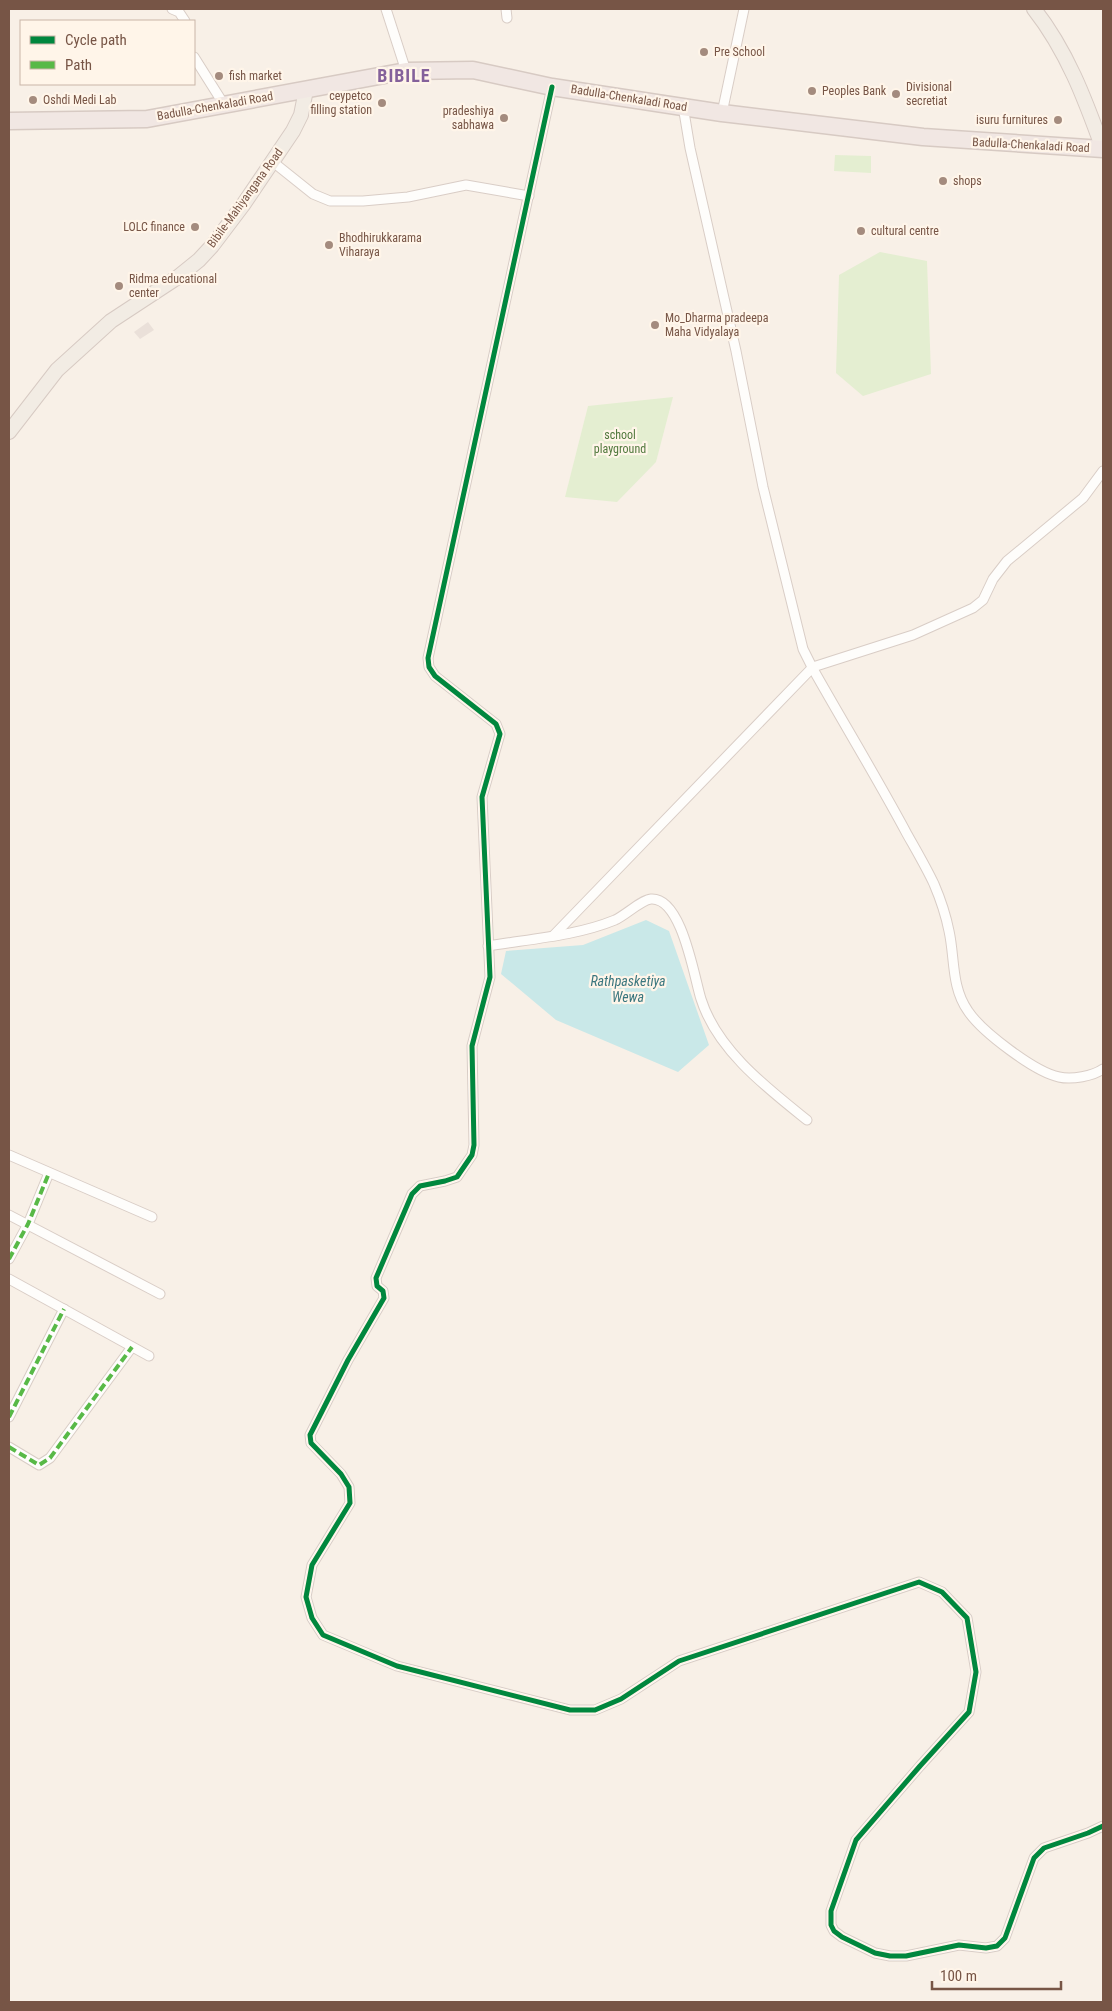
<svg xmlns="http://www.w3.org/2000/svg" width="1112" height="2011" viewBox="0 0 1112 2011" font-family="'Roboto Condensed',sans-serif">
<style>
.industrial{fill:#eae0d9}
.green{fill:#e4eed1}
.water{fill:#c9e8e8}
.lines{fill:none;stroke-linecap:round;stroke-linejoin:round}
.street-casing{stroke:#d9cdc6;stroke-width:11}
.primary-casing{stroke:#d7cac3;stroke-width:16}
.highway-casing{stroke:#d7cac3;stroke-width:19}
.street{stroke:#fefdfb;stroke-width:9}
.primary{stroke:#f2ece4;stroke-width:14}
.highway{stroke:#f1e7e3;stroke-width:16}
.quiet{stroke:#58b947;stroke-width:4;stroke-dasharray:8 4;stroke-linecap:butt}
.cycleway-casing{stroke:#fff5e9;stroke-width:8}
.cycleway{stroke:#00873e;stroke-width:5}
.poi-dot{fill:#a48b7e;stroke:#fff5e9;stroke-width:2}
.labels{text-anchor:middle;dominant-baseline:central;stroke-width:4.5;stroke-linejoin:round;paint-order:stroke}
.poi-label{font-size:12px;fill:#775546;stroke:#fff5e9;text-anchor:start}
.street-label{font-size:12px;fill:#775546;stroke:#fff5e9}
.park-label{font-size:12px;fill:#50783c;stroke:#fff5e9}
.water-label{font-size:14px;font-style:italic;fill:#3a767e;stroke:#fff5e9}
.district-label{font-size:18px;font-weight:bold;letter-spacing:1px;fill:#84619b;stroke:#fff5e9}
</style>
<rect width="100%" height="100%" fill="#f8f0e7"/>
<!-- industrial -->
<path class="industrial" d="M 148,322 L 154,330 L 140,339 L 134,332 Z"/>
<!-- green -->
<g class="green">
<path d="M 835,155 L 871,156 L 871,173 L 834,171 Z"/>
<path d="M 880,252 L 927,261 L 931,374 L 863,396 L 836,373 L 839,275 Z"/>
<path d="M 673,397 L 656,462 L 617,502 L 565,497 L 588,406 Z"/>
</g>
<!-- water -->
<path class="water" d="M 646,920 L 669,931 L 709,1045 L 678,1072 L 556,1020 L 501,974 L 506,951 L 583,945 Z"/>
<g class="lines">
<!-- street casing -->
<g class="street-casing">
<g id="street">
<path d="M 172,9 L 179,12 L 185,21"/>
<path d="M 386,9 L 406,71"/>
<path d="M 506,9 L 507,18"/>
<path d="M 194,57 L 223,103"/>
<path d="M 552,87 L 428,658 L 429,667 L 435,676 L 496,724 L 500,734 L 482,797 L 490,977 L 472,1046 L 474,1145 L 472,1155 L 457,1177 L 445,1181 L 420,1186 L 412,1194 L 376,1278 L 377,1286 L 383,1291 L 384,1298 L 348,1360 L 310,1435 L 311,1443 L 341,1474 L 349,1487 L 350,1503 L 312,1565 L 306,1597 L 312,1618 L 323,1635 L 397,1666 L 570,1710 L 595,1710 L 621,1699 L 679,1661 L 919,1582 L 942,1592 L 967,1618 L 976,1672 L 969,1712 L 920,1766 L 856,1840 L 831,1911 L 831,1925 L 834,1931 L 842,1937 L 875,1953 L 890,1956 L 906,1956 L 959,1945 L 986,1948 L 997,1946 L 1005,1938 L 1034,1858 L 1044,1848 L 1088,1833 L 1103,1826"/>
<path d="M 683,106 L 690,148 L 736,351 L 763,487 L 803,649 L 813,669 C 844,724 877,778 907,834 C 916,850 926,867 934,884 C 940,898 946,916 949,931 C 955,958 951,987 968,1011 C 982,1032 1035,1072 1059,1077 C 1072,1080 1093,1076 1103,1069"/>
<path d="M 722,113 L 744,9"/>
<path d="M 273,162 L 313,194 L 330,201 L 363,201 L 408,197 L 466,185 L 529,196"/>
<path d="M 554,935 L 813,667 L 913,635 L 973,608 L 983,600 L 993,579 L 1007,561 L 1083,498 L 1103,471"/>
<path d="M 488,946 C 530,939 576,936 615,920 C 626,915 641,900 651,899 C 682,897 694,977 701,999 C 717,1050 767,1088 807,1120"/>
<path d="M 9,1155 L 152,1217"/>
<path d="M 9,1215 L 160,1294"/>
<path d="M 9,1259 L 28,1224 L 49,1173"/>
<path d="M 9,1279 L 149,1356"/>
<path d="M 9,1417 L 64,1309"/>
<path d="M 9,1447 L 39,1465 L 50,1458 L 132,1347"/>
</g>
</g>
<!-- primary casing -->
<g class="primary-casing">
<g id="primary">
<path d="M 1034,9 C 1067,51 1085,99 1103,149"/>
<path d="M 9,432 L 57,370 L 111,321 L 178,277 L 199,260 L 212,246 L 243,205 L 293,131 L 301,115 L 306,90"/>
</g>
</g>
<!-- highway casing -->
<g class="highway-casing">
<path id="highway" d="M 9,121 L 147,119 L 406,71 L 473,70 L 552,87 L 722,113 L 923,137 L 1103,149"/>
</g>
<!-- street -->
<use href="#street" class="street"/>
<!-- primary -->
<use href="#primary" class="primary"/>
<!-- highway -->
<use href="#highway" class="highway"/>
<!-- quiet -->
<g class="quiet">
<path d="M 9,1259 L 28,1224 L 49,1173"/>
<path d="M 9,1417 L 64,1309"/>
<path d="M 9,1447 L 39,1465 L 50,1458 L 132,1347"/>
</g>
<!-- cycleway casing -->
<g class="cycleway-casing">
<path id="cycleway" d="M 552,87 L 428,658 L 429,667 L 435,676 L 496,724 L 500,734 L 482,797 L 490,977 L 472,1046 L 474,1145 L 472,1155 L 457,1177 L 445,1181 L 420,1186 L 412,1194 L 376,1278 L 377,1286 L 383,1291 L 384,1298 L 348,1360 L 310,1435 L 311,1443 L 341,1474 L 349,1487 L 350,1503 L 312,1565 L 306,1597 L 312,1618 L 323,1635 L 397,1666 L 570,1710 L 595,1710 L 621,1699 L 679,1661 L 919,1582 L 942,1592 L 967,1618 L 976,1672 L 969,1712 L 920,1766 L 856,1840 L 831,1911 L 831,1925 L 834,1931 L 842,1937 L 875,1953 L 890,1956 L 906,1956 L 959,1945 L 986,1948 L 997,1946 L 1005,1938 L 1034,1858 L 1044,1848 L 1088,1833 L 1103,1826"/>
</g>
<!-- cycleway -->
<use href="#cycleway" class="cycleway"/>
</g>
<!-- markers -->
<g class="poi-dot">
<circle cx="704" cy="52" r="5"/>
<circle cx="219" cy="76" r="5"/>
<circle cx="812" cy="91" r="5"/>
<circle cx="896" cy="94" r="5"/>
<circle cx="33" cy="100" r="5"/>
<circle cx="382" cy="103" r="5"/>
<circle cx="504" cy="118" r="5"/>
<circle cx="1058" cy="120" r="5"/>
<circle cx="943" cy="181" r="5"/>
<circle cx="195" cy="227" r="5"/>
<circle cx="861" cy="231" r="5"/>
<circle cx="329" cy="245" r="5"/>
<circle cx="119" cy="286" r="5"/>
<circle cx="655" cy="325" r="5"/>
</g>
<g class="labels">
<!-- poi labels -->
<g class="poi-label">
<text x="714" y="52">Pre School</text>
<text x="229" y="76">fish market</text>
<text x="906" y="87">Divisional<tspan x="906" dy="14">secretiat</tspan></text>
<text x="822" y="91">Peoples Bank</text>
<text x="372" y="96" text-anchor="end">ceypetco<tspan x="372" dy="14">filling station</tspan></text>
<text x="43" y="100">Oshdi Medi Lab</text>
<text x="494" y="111" text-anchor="end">pradeshiya<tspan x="494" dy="14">sabhawa</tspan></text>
<text x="1048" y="120" text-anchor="end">isuru furnitures</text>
<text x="953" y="181">shops</text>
<text x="185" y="227" text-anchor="end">LOLC finance</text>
<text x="871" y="231">cultural centre</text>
<text x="339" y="238">Bhodhirukkarama<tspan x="339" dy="14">Viharaya</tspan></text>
<text x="129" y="279">Ridma educational<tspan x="129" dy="14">center</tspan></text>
<text x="665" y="318">Mo_Dharma pradeepa<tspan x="665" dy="14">Maha Vidyalaya</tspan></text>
</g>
<!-- street labels -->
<g class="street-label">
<text transform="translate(629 98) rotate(9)">Badulla-Chenkaladi Road</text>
<text transform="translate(215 106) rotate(-10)">Badulla-Chenkaladi Road</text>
<text transform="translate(1031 145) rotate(3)">Badulla-Chenkaladi Road</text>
<text transform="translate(245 198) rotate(-54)">Bibile-Mahiyangana Road</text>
</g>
<!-- park labels -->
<g class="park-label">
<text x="620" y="435">school<tspan x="620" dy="14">playground</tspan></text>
</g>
<!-- water labels -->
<g class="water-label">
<text x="628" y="981">Rathpasketiya<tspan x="628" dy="16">Wewa</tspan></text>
</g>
<!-- district labels -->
<g class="district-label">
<text x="404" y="75">BIBILE</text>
</g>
</g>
<!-- border -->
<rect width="1112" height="2011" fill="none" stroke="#775546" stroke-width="20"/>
<!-- legend -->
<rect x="20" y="20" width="175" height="65" fill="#fff5e9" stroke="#c9b5a8"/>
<rect x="30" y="36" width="25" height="8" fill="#00873e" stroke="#c9b5a8"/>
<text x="65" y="45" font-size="15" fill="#775546">Cycle path</text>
<rect x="30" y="61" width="25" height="8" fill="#58b947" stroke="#c9b5a8"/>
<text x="65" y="70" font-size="15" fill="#775546">Path</text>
<!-- scale -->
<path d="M932 1981v8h129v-8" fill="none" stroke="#775546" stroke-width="2.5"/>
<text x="940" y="1981" font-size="15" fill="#775546" stroke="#fff5e9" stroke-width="4" paint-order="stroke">100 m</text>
</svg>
